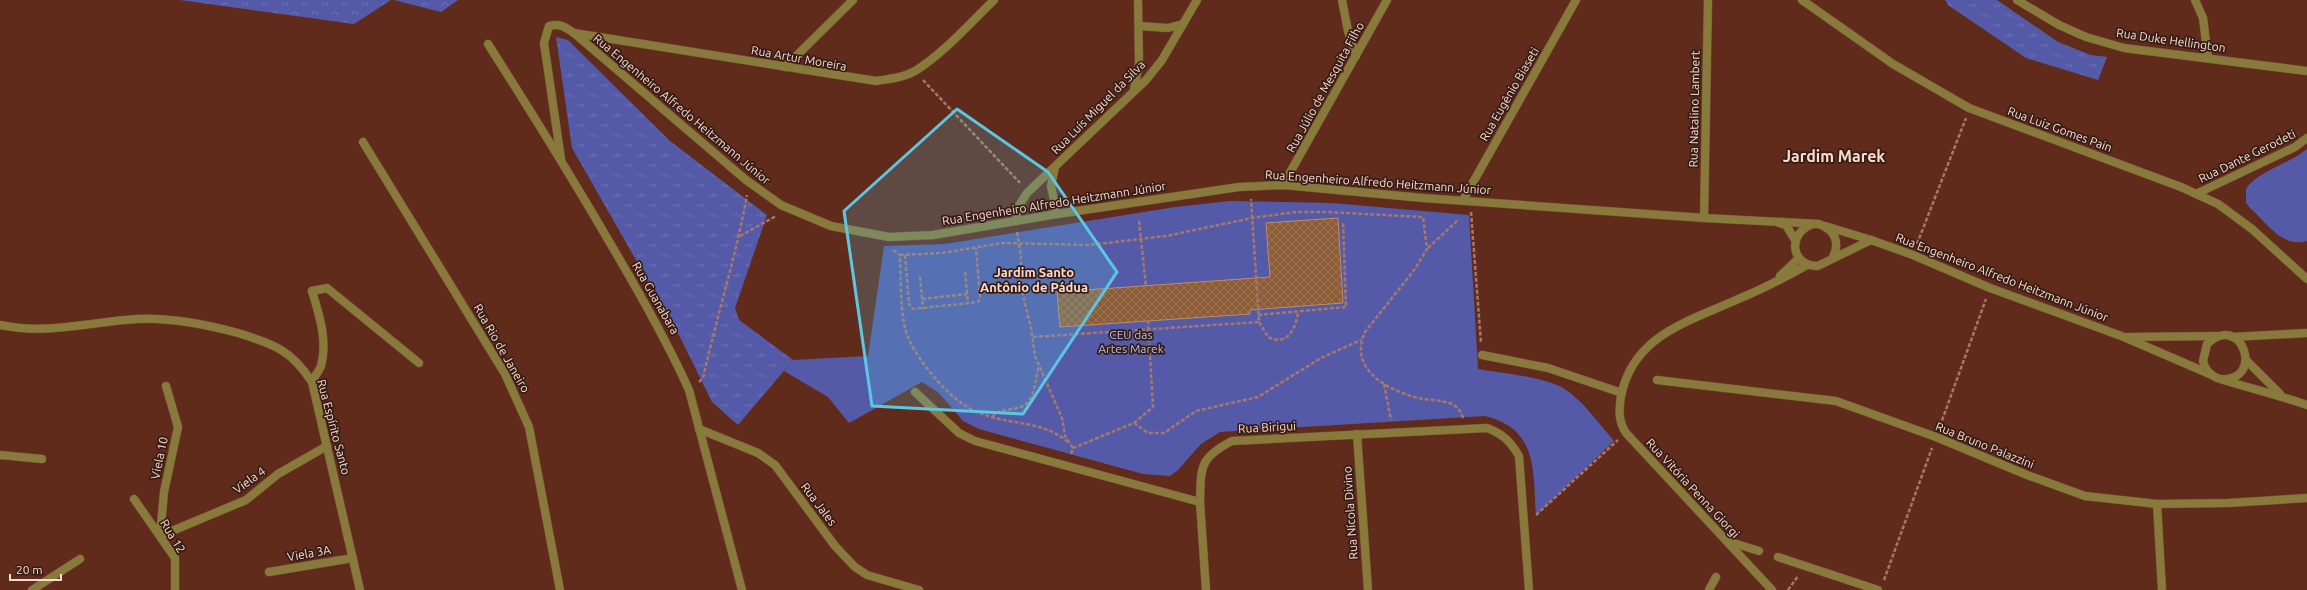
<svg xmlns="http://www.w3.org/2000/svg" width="2307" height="590" viewBox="0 0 2307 590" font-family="Ubuntu,sans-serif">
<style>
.grass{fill:url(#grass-tufts)}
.forest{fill:url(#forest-crowns)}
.park{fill:#555aa8}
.building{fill:url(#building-cross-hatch);stroke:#bf8d66}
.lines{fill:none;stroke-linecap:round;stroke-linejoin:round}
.service-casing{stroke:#7c4b3c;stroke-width:9}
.pedestrian-casing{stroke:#7c4b3c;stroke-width:9}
.minor-casing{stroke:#7c4b3c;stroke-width:9}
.tertiary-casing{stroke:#7c4b3c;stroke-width:9}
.path{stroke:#a5786a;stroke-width:2.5;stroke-dasharray:4 2;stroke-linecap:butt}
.service{stroke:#877a3a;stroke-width:8}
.pedestrian{stroke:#877a3a;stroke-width:8}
.minor{stroke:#877a3a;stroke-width:8}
.tertiary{stroke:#877a3a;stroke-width:8}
.marked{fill:#5ac8e5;fill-opacity:0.2;stroke:#5ac8e5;stroke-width:3;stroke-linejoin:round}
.labels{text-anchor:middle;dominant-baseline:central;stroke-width:3.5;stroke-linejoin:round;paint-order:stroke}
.street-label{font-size:12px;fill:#fddbd0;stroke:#351d15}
.park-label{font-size:12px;fill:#b8bfed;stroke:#351d15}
.neighbourhood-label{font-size:13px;font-weight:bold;fill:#fddbd0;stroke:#351d15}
.district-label{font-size:16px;font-weight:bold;fill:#fddbd0;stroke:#351d15}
</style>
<defs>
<pattern id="grass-tufts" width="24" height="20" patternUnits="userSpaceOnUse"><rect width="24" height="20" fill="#555aa8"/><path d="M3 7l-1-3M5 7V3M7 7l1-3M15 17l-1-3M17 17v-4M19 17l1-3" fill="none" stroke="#6e71b3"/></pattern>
<pattern id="forest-crowns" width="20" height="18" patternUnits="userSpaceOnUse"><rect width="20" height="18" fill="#555aa8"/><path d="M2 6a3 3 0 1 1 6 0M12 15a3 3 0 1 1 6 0" fill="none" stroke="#6e71b3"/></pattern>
<pattern id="building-cross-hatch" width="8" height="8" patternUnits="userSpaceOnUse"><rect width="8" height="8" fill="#8c5d37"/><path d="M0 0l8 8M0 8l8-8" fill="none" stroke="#9d7453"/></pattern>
</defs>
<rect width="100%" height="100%" fill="#602b1b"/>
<!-- grass -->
<g class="grass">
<path d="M 1945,0 L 1997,0 L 2058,42 L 2091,55 L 2107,57 L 2098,80 L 2026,58 L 1948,5 Z"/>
<path d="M 556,37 L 568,40 L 670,141 L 767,215 L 735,308 L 739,320 L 793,360 L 738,425 L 712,402 L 680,337 L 572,148 Z"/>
</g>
<!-- forest -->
<g class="forest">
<path d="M 180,0 L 391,0 L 354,24 Z"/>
<path d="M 394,0 L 458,0 L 441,12 Z"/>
</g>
<!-- park -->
<g class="park">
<path d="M 2307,149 L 2307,241 C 2282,248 2267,223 2250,208 L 2246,203 L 2246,189 C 2257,171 2290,164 2307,149 Z"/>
<path d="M 1230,201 L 1332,203 L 1469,215 L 1478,369 C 1501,373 1544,377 1563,388 C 1583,400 1599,424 1614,441 L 1536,515 C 1533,470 1538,429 1485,416 L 1220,432 L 1201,444 L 1178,470 L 1170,476 L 1143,474 L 979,429 L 963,421 L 939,393 L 922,382 L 849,423 L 828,397 L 784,371 L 793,360 L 868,356 L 884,246 L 945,244 L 1175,207 Z"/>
</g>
<!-- building -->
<path class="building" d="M 1338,218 L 1343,303 L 1250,310 L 1250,314 L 1060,327 L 1057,292 L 1270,277 L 1266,223 Z"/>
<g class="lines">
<!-- service casing -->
<g class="service-casing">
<g id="service">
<path d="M 312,291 L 327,288 L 419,363"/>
<path d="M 166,386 L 178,427 L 164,492 L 160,536 L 246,500 L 278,474 L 327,446"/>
<path d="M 0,455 L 42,459"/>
<path d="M 134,499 L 175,558 L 175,590"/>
<path d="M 269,572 L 353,558"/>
<path d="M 32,590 L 80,559"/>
</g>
</g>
<!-- pedestrian casing -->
<g class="pedestrian-casing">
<path id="pedestrian" d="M 1727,541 L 1759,551"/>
</g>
<!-- minor casing -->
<g class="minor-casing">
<g id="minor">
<path d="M 1342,0 L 1348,31 L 1356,56"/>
<path d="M 1802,0 L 1893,64 L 1969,108 L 2181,187 L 2218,204 L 2252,229 L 2307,279"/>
<path d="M 2017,0 L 2059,25 L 2086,37 L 2124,48 L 2307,71"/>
<path d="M 2195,0 L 2203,18 L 2208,58"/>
<path d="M 1139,26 L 1168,28 L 1183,24"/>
<path d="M 574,33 L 876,81 C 889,79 903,78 915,71 C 943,54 970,23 994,0"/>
<path d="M 488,44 C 530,110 571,176 610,243 C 639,292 666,339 689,390 L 742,590"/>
<path d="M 785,67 L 853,0"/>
<path d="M 1134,90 L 1139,63 L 1138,0"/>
<path d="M 363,142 L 505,374 L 529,427 L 560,590"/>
<path d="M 561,159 L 544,43 L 549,26 C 560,23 565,27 574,33 L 746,180 L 781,205 L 831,226 L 889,237 L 933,235 L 1057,214 L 1239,187 L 1283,185 L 1423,198 L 1704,218"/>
<path d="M 1055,167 L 1051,186 L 1057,214"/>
<path d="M 1283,185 L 1387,0"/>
<path d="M 2196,194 L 2295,147 L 2307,138"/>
<path d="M 1463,200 L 1576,0"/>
<path d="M 1016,221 L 1017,209 L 1027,193 L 1146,80 L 1162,60 L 1197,0"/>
<path d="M 1825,226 L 1871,240 L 1913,255 L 1990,288 L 2124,337 L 2212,375"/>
<path d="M 1832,259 L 1871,240"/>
<path d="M 0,325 C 46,335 90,322 136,319 C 171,317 205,324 238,333 C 274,344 291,350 312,382 L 360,590"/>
<path d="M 2128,337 L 2217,336"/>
<path d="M 2232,337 L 2307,333"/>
<path d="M 1482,355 L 1548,368 L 1622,393"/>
<path d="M 2246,360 L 2280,394"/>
<path d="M 2220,379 C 2266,383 2242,310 2207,344 L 2203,361 C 2205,370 2210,376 2220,379 C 2249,388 2278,395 2307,405"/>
<path d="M 1657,380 L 1836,401 L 1936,437 L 2027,475 L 2085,496 L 2157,504 L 2228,503 L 2307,498"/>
<path d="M 312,382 C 314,377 319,371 321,366 C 328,341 319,314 312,291"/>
<path d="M 915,392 L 959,433 L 975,441 L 1200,502 C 1201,467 1199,458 1232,441 L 1487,428 C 1503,434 1510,441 1519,456 L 1529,590"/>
<path d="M 699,429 L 758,453 L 775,465 L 835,546 L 855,567 L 867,575 L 919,590"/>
<path d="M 1357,434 L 1368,590"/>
<path d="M 1200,502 L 1206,590"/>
<path d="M 2157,504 L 2162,590"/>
<path d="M 1778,557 L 1878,590"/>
<path d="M 1709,590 L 1716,577"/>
</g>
</g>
<!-- tertiary casing -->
<g class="tertiary-casing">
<g id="tertiary">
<path d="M 1708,0 L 1704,218 L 1819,224 C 1835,230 1841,243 1832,259 L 1818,266 C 1790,266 1787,233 1813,224"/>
<path d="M 1779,223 L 1786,225 L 1795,240"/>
<path d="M 1780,276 L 1799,258"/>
<path d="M 1772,590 L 1626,433 C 1618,421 1619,410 1621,396 C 1633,336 1687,322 1736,300 C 1761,290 1784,278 1807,265"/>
</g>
</g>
<!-- path -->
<g class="path">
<path d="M 923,80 L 1020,183"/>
<path d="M 1471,212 L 1481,343"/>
<path d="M 1139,221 L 1146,286"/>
<path d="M 1017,232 L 1021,256 L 1020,283 L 1031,328 L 1035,356 L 1062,418 L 1065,436 L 1073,448"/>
<path d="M 740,236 L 776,216"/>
<path d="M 1917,244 L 1966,118"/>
<path d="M 1428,248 L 1458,220"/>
<path d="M 893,250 L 900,255 C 901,278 900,305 905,328 C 911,353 944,393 966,406 C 973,411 982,414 991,417 C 1019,425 1044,422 1068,442"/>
<path d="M 900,255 L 942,253 L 1002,243 L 1089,245 L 1166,236 L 1252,218 L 1296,212 L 1326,212 L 1423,217 L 1427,249 L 1415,269 L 1365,332 C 1348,369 1387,390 1418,398 C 1429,400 1442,400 1452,404 C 1458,407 1461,412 1463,418"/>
<path d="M 905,255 L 909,304 L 913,309 L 978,302 L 980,297 L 976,248"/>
<path d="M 965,272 L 968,304"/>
<path d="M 920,277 L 923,309"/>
<path d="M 922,299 L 967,294"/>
<path d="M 1258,315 L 1346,307 L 1343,222"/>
<path d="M 1259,322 L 1268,337 C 1288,347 1296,328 1298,312"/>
<path d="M 1033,337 L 1259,322 L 1251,199"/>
<path d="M 699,382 L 703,378 C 717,316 736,256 747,195"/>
<path d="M 1384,384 L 1391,420"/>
<path d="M 992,417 C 1002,405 1021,414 1030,399 C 1035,391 1036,376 1039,366"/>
<path d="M 1134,423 L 1148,433 L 1164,433 L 1196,411 L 1258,397 L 1321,358 L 1361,340"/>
<path d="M 1940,426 L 1986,299"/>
<path d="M 1071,454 L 1073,448 L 1134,423 L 1153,407 L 1148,321"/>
<path d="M 1536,515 L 1618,440"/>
<path d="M 1884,580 L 1932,448"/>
<path d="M 1788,590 L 1798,576"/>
</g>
<!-- service -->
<use href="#service" class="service"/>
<!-- pedestrian -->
<use href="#pedestrian" class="pedestrian"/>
<!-- minor -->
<use href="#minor" class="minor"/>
<!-- tertiary -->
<use href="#tertiary" class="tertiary"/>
</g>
<!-- marked area -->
<path class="marked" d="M 957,109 L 1048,172 L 1117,272 L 1023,414 L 872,406 L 844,211 Z"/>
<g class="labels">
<!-- street labels -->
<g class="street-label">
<text transform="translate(2171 40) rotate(8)">Rua Duke Hellington</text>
<text transform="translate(799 58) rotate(10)">Rua Artur Moreira</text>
<text transform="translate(1325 87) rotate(-61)">Rua Júlio de Mesquita Filho</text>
<text transform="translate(1509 94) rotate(-60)">Rua Eugênio Biaseti</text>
<text transform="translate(1098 107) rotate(-45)">Rua Luís Miguel da Silva</text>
<text transform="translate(682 109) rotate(40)">Rua Engenheiro Alfredo Heitzmann Júnior</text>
<text transform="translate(1694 109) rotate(-89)">Rua Natalino Lambert</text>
<text transform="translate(2060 129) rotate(20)">Rua Luiz Gomes Pain</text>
<text transform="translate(2247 156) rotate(-26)">Rua Dante Gerodeti</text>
<text transform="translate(1378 182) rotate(4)">Rua Engenheiro Alfredo Heitzmann Júnior</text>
<text transform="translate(1054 203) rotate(-9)">Rua Engenheiro Alfredo Heitzmann Júnior</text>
<text transform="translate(2002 277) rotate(21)">Rua Engenheiro Alfredo Heitzmann Júnior</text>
<text transform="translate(656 298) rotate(60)">Rua Guanabara</text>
<text transform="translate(502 348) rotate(60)">Rua Rio de Janeiro</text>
<text transform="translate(334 427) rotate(75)">Rua Espírito Santo</text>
<text transform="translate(1267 427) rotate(-3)">Rua Birigui</text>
<text transform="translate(1985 445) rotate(22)">Rua Bruno Palazzini</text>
<text transform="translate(159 458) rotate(-78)">Viela 10</text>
<text transform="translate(249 480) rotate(-36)">Viela 4</text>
<text transform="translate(1693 488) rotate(47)">Rua Vitória Penna Giorgi</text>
<text transform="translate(819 504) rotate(53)">Rua Jales</text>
<text transform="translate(1350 513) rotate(-94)">Rua Nícola Divino</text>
<text transform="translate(173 536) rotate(59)">Rua 12</text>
<text transform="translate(309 553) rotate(-10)">Viela 3A</text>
</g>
<!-- park labels -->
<g class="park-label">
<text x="1131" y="334">CEU das<tspan x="1131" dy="14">Artes Marek</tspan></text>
</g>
<!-- neighbourhood labels -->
<g class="neighbourhood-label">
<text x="1034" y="272">Jardim Santo<tspan x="1034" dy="15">Antônio de Pádua</tspan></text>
</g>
<!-- district labels -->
<g class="district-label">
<text x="1834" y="156">Jardim Marek</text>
</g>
</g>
<!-- scale -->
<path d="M10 574v6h51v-6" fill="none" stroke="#fddbd0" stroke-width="2"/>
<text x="16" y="574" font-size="12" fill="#fddbd0" stroke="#351d15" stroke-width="3" paint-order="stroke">20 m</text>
</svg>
